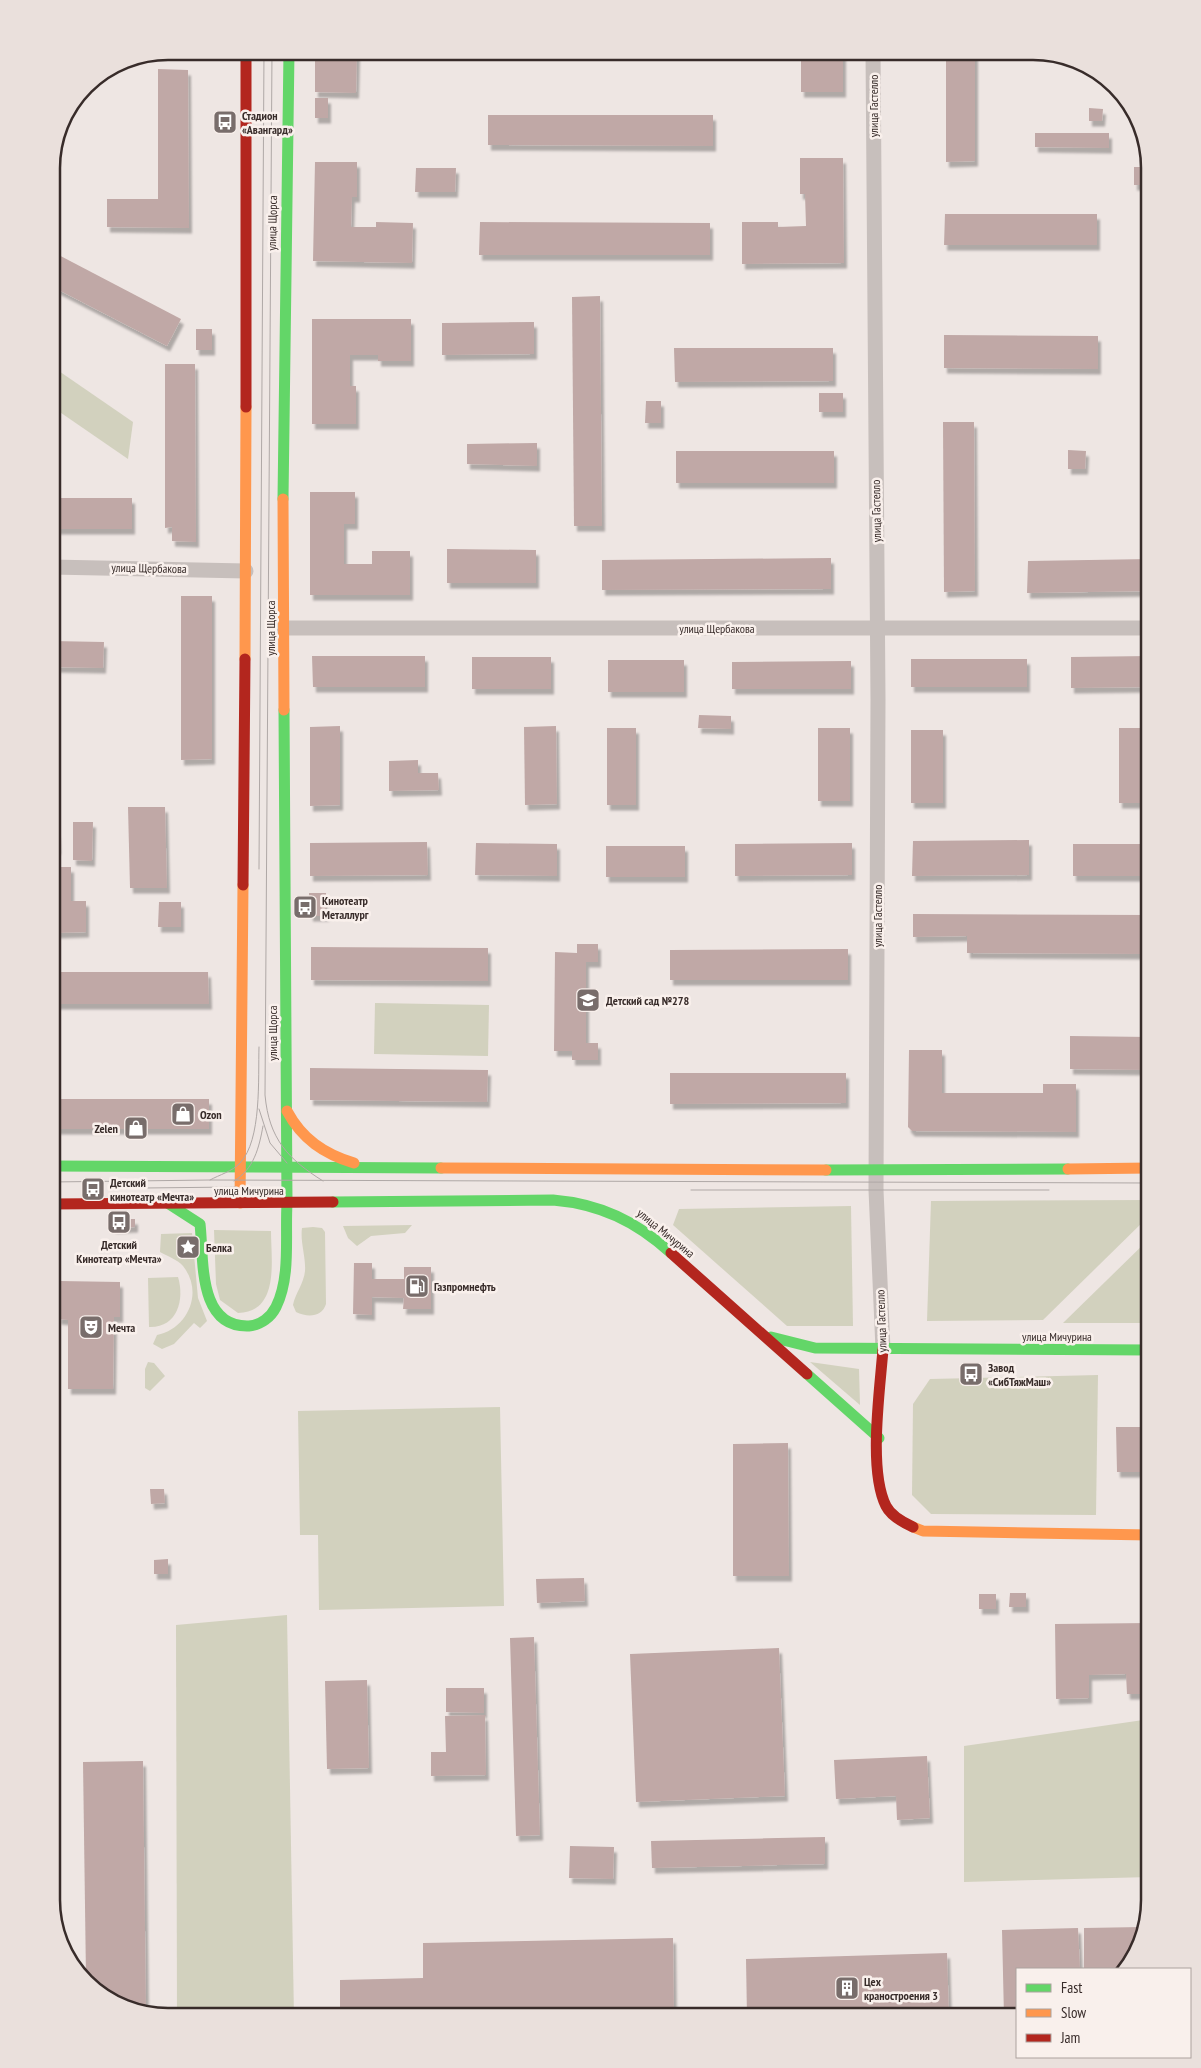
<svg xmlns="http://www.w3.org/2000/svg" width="1201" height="2068" viewBox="0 0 1201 2068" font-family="'PT Sans Narrow',sans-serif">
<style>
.green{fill:#d2d1be}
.building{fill:#c0a8a6;filter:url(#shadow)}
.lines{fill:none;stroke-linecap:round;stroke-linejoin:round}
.street{stroke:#c7bfbc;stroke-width:15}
.fast{stroke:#63d668;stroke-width:11}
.slow{stroke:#ff974d;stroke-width:11}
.jam{stroke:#b3261e;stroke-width:11}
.tram{stroke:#afa8a6;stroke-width:1}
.labels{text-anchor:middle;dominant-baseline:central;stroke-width:5;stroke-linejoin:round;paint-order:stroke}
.street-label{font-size:12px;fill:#382c2a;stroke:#f9f0ec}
.poi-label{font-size:12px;font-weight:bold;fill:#382c2a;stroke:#f9f0ec;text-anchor:start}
.rim{fill:none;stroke:#382c2a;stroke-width:2.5}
</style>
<defs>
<filter id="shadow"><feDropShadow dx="3" dy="5.5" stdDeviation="1" flood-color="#0004"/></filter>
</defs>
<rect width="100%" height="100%" fill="#eee6e3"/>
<!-- green -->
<g class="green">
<path d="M 53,367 L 133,422 L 128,459 L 51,406 L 51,371 Z"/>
<path d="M 375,1003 L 489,1005 L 488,1056 L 374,1054 Z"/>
<path d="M 1150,1200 L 1150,1215 L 1043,1320 L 927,1321 L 931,1201 Z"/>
<path d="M 851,1206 L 853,1326 L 787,1326 L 673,1225 L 679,1209 Z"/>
<path d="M 412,1225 L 405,1233 L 371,1236 L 357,1246 L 348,1238 L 343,1226 Z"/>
<path d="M 313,1227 L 322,1228 L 325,1232 L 326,1304 C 322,1317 308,1318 296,1312 L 293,1305 C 295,1294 304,1283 305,1271 C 306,1257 300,1242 302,1228 Z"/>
<path d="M 214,1230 L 271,1231 C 271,1260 280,1312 238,1313 L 220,1300 L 216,1284 Z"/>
<path d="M 192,1233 L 198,1298 L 207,1321 L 200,1328 L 194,1323 L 174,1344 L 162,1349 L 153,1344 L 157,1335 C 188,1329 204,1292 183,1266 C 178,1260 167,1256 160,1252 L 161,1234 Z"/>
<path d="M 1150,1238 L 1150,1323 L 1063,1323 Z"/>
<path d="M 178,1277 C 185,1300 177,1328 149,1327 L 148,1278 Z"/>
<path d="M 148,1362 L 154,1363 L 165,1376 L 150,1391 L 145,1388 L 145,1369 Z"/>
<path d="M 810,1362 L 859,1369 L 860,1405 Z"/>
<path d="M 1098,1375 L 1096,1515 L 931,1514 L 912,1495 L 913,1404 L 930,1379 Z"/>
<path d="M 500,1407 L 504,1606 L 319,1610 L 318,1535 L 300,1535 L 298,1411 Z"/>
<path d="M 287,1615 L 294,2017 L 177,2017 L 176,1625 Z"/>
<path d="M 1150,1719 L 1150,1877 L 964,1882 L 964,1746 Z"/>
</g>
<!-- building -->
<g class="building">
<path d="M 315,51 L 357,53 L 356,93 L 315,92 Z"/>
<path d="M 808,51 L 843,51 L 843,92 L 801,92 L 801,54 L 808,54 Z"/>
<path d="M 946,51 L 975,52 L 975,161 L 946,162 Z"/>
<path d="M 158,69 L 188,70 L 189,228 L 107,227 L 107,199 L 158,199 Z"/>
<rect x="315" y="98" width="13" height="20"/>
<path d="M 1089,108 L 1103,109 L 1102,121 L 1089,121 Z"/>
<path d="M 488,115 L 713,115 L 713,146 L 488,145 Z"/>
<path d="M 1035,133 L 1109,133 L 1109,148 L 1035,147 Z"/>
<path d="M 800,158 L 843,158 L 844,263 L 742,264 L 742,222 L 778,222 L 778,227 L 806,226 L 805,194 L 800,194 Z"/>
<path d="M 315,162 L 357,162 L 357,197 L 352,197 L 351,227 L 376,227 L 376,222 L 413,223 L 412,263 L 313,261 Z"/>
<rect x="1134" y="167" width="11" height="18"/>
<path d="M 416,168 L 456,168 L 455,192 L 415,192 Z"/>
<path d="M 945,214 L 1097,214 L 1097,245 L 944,245 Z"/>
<path d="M 480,222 L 710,223 L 710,255 L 479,255 Z"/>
<path d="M 51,251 L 181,319 L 167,346 L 51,286 Z"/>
<path d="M 600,296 L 602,526 L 574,526 L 572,297 Z"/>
<path d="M 312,319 L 411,319 L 411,361 L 378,361 L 378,355 L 350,355 L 350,386 L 356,386 L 356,424 L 312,424 Z"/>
<path d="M 534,322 L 534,354 L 442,355 L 442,323 Z"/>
<rect x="196" y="329" width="16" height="21"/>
<path d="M 944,335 L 1098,336 L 1098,369 L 944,368 Z"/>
<path d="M 674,348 L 833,348 L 833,381 L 675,382 Z"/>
<path d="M 165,364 L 195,364 L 196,542 L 172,541 L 172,527 L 165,528 Z"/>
<rect x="819" y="393" width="24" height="19"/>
<path d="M 646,401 L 661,401 L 661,423 L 645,423 Z"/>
<path d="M 943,422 L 974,422 L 975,591 L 944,592 Z"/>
<path d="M 537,443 L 537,466 L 467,464 L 467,444 Z"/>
<path d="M 1068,450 L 1086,451 L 1085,469 L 1068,469 Z"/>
<rect x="676" y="451" width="158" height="32"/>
<path d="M 310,492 L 355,492 L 355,524 L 344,524 L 344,564 L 372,564 L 372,551 L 410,551 L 410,595 L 310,595 Z"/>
<rect x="51" y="498" width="81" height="31"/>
<path d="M 447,549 L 536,550 L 536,583 L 447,583 Z"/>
<path d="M 831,558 L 831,589 L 602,590 L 602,560 Z"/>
<path d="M 1150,559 L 1150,591 L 1027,593 L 1028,561 Z"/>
<path d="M 181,596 L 212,596 L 212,759 L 181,760 Z"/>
<path d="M 51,641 L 104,642 L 103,668 L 51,667 Z"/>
<path d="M 312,656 L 425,656 L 425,687 L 313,687 Z"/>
<path d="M 1150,656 L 1150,687 L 1071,688 L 1071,657 Z"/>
<rect x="472" y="657" width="79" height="32"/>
<rect x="911" y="659" width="116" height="28"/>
<rect x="608" y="660" width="76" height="32"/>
<path d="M 851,661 L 851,689 L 732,689 L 732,662 Z"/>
<path d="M 699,715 L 731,716 L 731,729 L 698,728 Z"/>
<path d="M 340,726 L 340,805 L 310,806 L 310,727 Z"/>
<path d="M 556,726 L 557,804 L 525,805 L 524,727 Z"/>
<rect x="607" y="728" width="29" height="77"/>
<rect x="818" y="728" width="32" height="73"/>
<rect x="1119" y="728" width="31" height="75"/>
<rect x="911" y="730" width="32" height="73"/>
<path d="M 418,760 L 418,773 L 438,773 L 439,790 L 389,791 L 389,761 Z"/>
<path d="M 128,807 L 165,807 L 167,888 L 130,888 Z"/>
<path d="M 73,822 L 93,822 L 92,861 L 73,860 Z"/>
<path d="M 51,832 L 57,832 L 58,849 L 51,850 Z"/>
<path d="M 1029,840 L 1029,875 L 912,876 L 913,841 Z"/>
<path d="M 427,842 L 428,875 L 310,876 L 310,843 Z"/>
<path d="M 476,843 L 557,844 L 557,876 L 475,875 Z"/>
<path d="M 852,843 L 852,875 L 735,876 L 735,844 Z"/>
<rect x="1073" y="844" width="77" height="32"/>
<rect x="606" y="846" width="79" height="31"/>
<path d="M 53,867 L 71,867 L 71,901 L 86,901 L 86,932 L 54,933 Z"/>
<path d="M 309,893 L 326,893 L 326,916 L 310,916 Z"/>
<path d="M 159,902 L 181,902 L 181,927 L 158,927 Z"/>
<path d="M 913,914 L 1150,915 L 1150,954 L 967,953 L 967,936 L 913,937 Z"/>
<path d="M 577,944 L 598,944 L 598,962 L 586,962 L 586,1043 L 598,1043 L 598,1060 L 572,1060 L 572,1051 L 554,1051 L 555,952 L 577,953 Z"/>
<path d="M 311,947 L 488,948 L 488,981 L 311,980 Z"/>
<path d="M 848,949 L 848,980 L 670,980 L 670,950 Z"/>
<path d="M 51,972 L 208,972 L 209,1004 L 51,1004 Z"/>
<path d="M 1070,1036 L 1150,1037 L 1150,1070 L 1070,1069 Z"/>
<path d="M 909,1050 L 942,1050 L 942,1093 L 1043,1093 L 1043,1084 L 1076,1084 L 1076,1132 L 912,1131 L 908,1127 Z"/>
<path d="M 310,1068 L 488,1070 L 487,1102 L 310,1100 Z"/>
<path d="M 670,1073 L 846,1073 L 846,1103 L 670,1104 Z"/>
<rect x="51" y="1099" width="158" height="30"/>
<path d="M 113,1219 L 135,1219 L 135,1227 L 113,1228 Z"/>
<path d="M 354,1263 L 372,1263 L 372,1279 L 404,1279 L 404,1267 L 431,1267 L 431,1309 L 403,1309 L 404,1298 L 372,1297 L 372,1315 L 353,1314 Z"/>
<path d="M 59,1281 L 120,1282 L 120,1317 L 114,1317 L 113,1389 L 68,1389 L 68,1320 L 58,1319 Z"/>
<path d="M 1116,1427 L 1150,1427 L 1150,1481 L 1141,1481 L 1140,1472 L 1117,1472 Z"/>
<path d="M 788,1443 L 789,1576 L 733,1576 L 733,1444 Z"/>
<path d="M 150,1489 L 164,1489 L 165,1503 L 151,1504 Z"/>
<path d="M 168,1559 L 168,1574 L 154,1574 L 154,1560 Z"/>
<path d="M 584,1578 L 585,1601 L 537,1603 L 536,1579 Z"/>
<path d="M 1010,1593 L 1026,1593 L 1026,1607 L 1009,1607 Z"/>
<rect x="979" y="1594" width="17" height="15"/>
<path d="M 1150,1623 L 1150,1694 L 1127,1694 L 1126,1674 L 1089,1675 L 1089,1698 L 1056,1699 L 1055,1624 Z"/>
<path d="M 534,1637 L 540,1835 L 516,1836 L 510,1638 Z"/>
<path d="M 779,1648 L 785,1796 L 636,1802 L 630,1654 Z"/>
<path d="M 367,1680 L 369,1768 L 327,1769 L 325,1681 Z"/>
<path d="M 446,1688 L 484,1688 L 484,1713 L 446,1712 Z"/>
<path d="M 485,1715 L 486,1775 L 431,1776 L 431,1752 L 446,1752 L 445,1716 Z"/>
<path d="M 927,1756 L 930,1818 L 897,1820 L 896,1796 L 836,1799 L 834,1760 Z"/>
<path d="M 143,1761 L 146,2012 L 103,1997 L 86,1977 L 83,1762 Z"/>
<path d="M 825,1837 L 825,1864 L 652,1868 L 651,1841 Z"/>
<path d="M 570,1846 L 614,1847 L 613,1879 L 569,1878 Z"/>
<path d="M 1142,1927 L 1130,1965 L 1125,1969 L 1084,1969 L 1084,1928 Z"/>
<path d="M 1078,1928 L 1080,1969 L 1017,1969 L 1017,2017 L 1004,2017 L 1002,1930 Z"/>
<path d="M 673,1938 L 674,2017 L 340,2017 L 340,1980 L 423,1978 L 423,1943 Z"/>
<path d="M 947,1953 L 949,2017 L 747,2017 L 746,1959 Z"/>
</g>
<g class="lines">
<!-- street -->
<g class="street">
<path d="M 873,51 L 878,699 L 876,1190 L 883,1349"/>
<path d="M 51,567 L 246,571"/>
<path d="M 283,628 L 1150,628"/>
</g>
<!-- fast -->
<g class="fast">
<path d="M 283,499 L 289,51"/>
<path d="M 284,710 L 287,1204"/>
<path d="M 51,1166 L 441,1168"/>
<path d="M 826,1170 L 1068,1169"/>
<path d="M 333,1202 L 553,1200 C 600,1204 636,1221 671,1253"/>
<path d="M 169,1204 L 200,1224 C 204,1258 197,1328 249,1326 C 261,1325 271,1317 276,1307 C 291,1277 285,1236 287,1204"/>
<path d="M 771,1337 L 815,1348 L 1150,1350"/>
<path d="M 807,1374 L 879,1438"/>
</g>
<!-- slow -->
<g class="slow">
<path d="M 283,499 L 284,710"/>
<path d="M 245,659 L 246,407"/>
<path d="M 287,1111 C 302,1139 324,1154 354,1163"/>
<path d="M 441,1168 L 826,1170"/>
<path d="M 1068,1169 L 1150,1168"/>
<path d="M 240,1203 L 243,885"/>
<path d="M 913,1527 L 923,1531 L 1150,1535"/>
</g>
<!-- jam -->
<g class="jam">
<path d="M 246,51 L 246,407"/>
<path d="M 243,885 L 245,659"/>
<path d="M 51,1204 L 333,1202"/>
<path d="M 671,1253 L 807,1374"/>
<path d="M 883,1349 C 880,1390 868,1470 886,1506 C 891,1516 902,1522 913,1527"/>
</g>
<!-- tram -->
<g class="tram">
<path d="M 272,51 L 265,1095 C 269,1139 288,1159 323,1181"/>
<path d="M 259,869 L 264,51"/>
<path d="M 259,1109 L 270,1143 L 287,1163"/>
<path d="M 210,1180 C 219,1175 233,1171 240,1163 C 262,1140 258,1078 259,1047"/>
<path d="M 234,1181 C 254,1169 259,1148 263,1126"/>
<path d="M 51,1182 L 210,1180 L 1150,1183"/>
<path d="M 144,1188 L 236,1187"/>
<path d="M 691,1190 L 1049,1190"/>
</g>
</g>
<!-- icons -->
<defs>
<g id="bus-square" transform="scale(1.25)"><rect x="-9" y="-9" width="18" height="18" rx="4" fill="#786d6b" stroke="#f9f0ec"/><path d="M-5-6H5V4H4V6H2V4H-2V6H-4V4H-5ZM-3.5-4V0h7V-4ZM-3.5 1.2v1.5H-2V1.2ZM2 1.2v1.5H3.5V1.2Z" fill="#fff"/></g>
<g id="school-square" transform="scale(1.25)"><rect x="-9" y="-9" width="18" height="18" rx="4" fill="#786d6b" stroke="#f9f0ec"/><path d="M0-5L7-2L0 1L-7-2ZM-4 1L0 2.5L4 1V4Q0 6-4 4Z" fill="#fff"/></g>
<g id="shop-square" transform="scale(1.25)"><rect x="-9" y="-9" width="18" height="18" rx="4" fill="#786d6b" stroke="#f9f0ec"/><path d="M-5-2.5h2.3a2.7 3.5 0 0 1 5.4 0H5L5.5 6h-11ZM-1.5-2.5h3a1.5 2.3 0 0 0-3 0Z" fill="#fff"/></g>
<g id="sight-square" transform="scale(1.25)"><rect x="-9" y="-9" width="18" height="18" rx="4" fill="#786d6b" stroke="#f9f0ec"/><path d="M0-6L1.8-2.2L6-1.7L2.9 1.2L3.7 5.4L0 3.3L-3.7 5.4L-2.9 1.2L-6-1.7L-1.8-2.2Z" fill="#fff"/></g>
<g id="fuel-square" transform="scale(1.25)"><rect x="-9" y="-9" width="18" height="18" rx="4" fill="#786d6b" stroke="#f9f0ec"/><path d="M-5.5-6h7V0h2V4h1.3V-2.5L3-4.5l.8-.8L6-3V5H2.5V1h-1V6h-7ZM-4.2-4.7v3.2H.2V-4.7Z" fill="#fff"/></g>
<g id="theatre-square" transform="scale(1.25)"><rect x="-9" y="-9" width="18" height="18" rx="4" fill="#786d6b" stroke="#f9f0ec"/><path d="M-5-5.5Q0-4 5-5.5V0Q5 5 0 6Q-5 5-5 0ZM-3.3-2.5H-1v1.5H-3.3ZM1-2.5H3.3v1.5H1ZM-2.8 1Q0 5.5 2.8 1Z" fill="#fff"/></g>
<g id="building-square" transform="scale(1.25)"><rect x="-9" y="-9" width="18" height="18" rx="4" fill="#786d6b" stroke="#f9f0ec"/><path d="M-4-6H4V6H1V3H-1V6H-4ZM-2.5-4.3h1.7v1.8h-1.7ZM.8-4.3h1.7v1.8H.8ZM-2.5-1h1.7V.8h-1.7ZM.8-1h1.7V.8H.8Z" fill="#fff"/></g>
</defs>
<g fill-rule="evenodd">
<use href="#bus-square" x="225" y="122"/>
<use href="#bus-square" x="305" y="907"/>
<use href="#school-square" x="588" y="1000"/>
<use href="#shop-square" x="183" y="1114"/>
<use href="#shop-square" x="136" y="1128"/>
<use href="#bus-square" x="93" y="1189"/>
<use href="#bus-square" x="119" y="1222"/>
<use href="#sight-square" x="188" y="1247"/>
<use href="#fuel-square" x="417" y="1286"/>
<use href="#theatre-square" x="91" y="1327"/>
<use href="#bus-square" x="971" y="1374"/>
<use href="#building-square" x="847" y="1988"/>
</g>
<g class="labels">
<!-- street labels -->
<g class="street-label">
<text transform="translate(873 106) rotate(-90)">улица Гастелло</text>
<text transform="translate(272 223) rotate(-89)">улица Щорса</text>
<text transform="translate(876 511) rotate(-91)">улица Гастелло</text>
<text transform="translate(149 568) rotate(1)">улица Щербакова</text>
<text transform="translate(270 628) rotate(-90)">улица Щорса</text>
<text x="717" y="628">улица Щербакова</text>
<text transform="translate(877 916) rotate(-90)">улица Гастелло</text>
<text transform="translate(272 1033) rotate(-90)">улица Щорса</text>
<text x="249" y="1190">улица Мичурина</text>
<text transform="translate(666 1233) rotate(39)">улица Мичурина</text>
<text transform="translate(881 1321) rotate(-92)">улица Гастелло</text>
<text x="1057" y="1336">улица Мичурина</text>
</g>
<!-- poi labels -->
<g class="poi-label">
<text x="242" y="115">Стадион<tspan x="242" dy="14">«Авангард»</tspan></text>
<text x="322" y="900">Кинотеатр<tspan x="322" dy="14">Металлург</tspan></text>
<text x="606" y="1000">Детский сад №278</text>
<text x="200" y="1114">Ozon</text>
<text x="118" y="1128" text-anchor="end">Zelen</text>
<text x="110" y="1182">Детский<tspan x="110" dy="14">кинотеатр «Мечта»</tspan></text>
<text x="119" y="1244" text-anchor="middle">Детский<tspan x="119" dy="14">Кинотеатр «Мечта»</tspan></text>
<text x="206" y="1247">Белка</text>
<text x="434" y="1286">Газпромнефть</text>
<text x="108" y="1327">Мечта</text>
<text x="988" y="1367">Завод<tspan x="988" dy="14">«СибТяжМаш»</tspan></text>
<text x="864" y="1981">Цех<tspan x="864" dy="14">краностроения 3</tspan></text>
</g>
</g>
<!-- crop -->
<path d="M0 0H1201V2068H0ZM168 60H1033A108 108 0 0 1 1141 168V1900A108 108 0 0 1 1033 2008H168A108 108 0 0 1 60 1900V168A108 108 0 0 1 168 60Z" fill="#eae0dc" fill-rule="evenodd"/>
<path class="rim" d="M168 60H1033A108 108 0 0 1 1141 168V1900A108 108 0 0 1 1033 2008H168A108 108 0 0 1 60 1900V168A108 108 0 0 1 168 60Z"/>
<!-- legend -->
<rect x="1016" y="1968" width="175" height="90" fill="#f9f0ec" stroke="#aca29e"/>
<rect x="1026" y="1984" width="25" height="8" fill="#63d668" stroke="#aca29e"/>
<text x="1061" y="1993" font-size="15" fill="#382c2a">Fast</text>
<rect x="1026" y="2009" width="25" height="8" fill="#ff974d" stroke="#aca29e"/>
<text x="1061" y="2018" font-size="15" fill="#382c2a">Slow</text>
<rect x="1026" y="2034" width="25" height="8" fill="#b3261e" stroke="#aca29e"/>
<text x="1061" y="2043" font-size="15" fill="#382c2a">Jam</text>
</svg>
